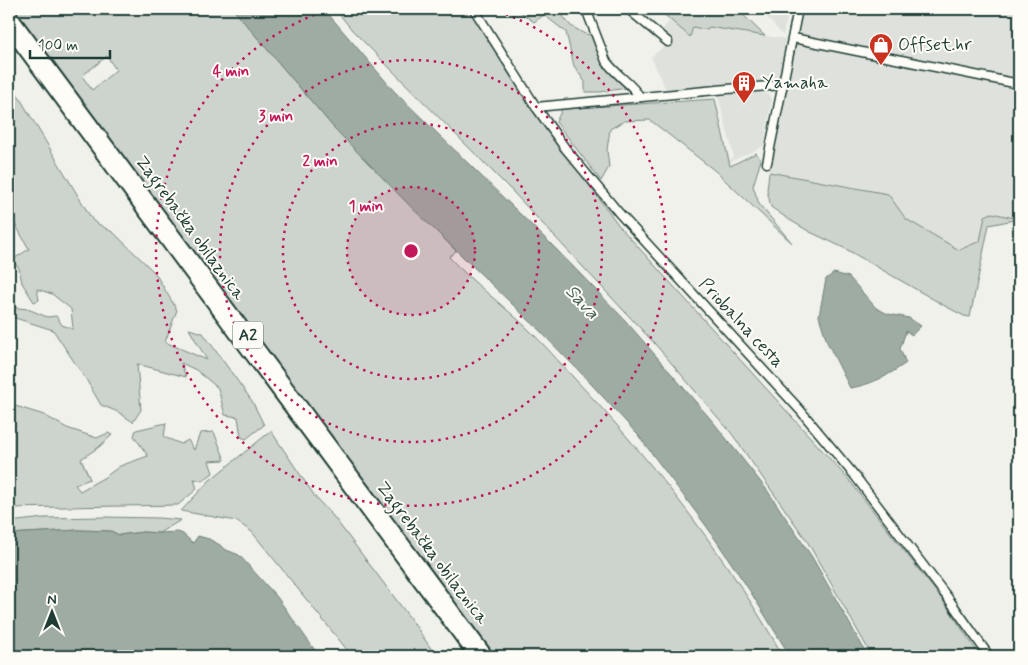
<svg xmlns="http://www.w3.org/2000/svg" width="1028" height="665" viewBox="0 0 1028 665" font-family="Mynerve,sans-serif">
<style>
.built{fill:#dfe2dc}
.green{fill:#cdd3cd;stroke:#768880;fill-rule:evenodd}
.water{fill:#9faca4;stroke:#6c8077}
.lines{fill:none;stroke-linecap:round;stroke-linejoin:round}
.minor-casing{stroke:#1f3d34;stroke-width:11}
.highway-casing{stroke:#1f3d34;stroke-width:15}
.minor{stroke:#fdfcf7;stroke-width:8}
.highway{stroke:#fdfcf7;stroke-width:11}
.ring{fill:none;stroke:#c2185b;stroke-width:2.5;stroke-dasharray:2.5 5}
.labels{text-anchor:middle;dominant-baseline:central;stroke-width:4;stroke-linejoin:round;paint-order:stroke}
.shield{fill:#fdfcf7;stroke:#62766e;stroke-width:1}
.shield-label{font-size:16px;font-weight:bold;fill:#1f3d34}
.poi-label{font-size:18px;fill:#1f3d34;stroke:#fdfcf7;text-anchor:start}
.street-label{font-size:18px;fill:#1f3d34;stroke:#fdfcf7}
.water-label{font-size:19px;font-style:italic;fill:#455e56;stroke:#fdfcf7}
.centre{fill:#c2185b;stroke:#fdfcf7;stroke-width:2.5}
.ring-label{font-size:15px;text-anchor:middle;font-weight:bold;fill:#c2185b;stroke:#fdfcf7;stroke-width:4;stroke-linejoin:round;paint-order:stroke}
</style>
<rect width="100%" height="100%" fill="#f0f1eb"/>
<filter id="ink" filterUnits="userSpaceOnUse"><feTurbulence type="fractalNoise" baseFrequency=".02" numOctaves="2"/><feDisplacementMap in="SourceGraphic" scale="10" xChannelSelector="R" yChannelSelector="G"/><feConvolveMatrix kernelMatrix="1 2 1 2 8 2 1 2 1" color-interpolation-filters="sRGB"/></filter>
<g filter="url(#ink)">
<!-- built -->
<g class="built">
<path d="M 758,9 L 789,9 L 783,36 L 767,17 Z"/>
<path d="M 801,9 L 1019,9 L 1019,218 L 992,213 L 980,241 L 959,250 L 906,219 L 888,194 L 769,172 Z"/>
<path d="M 671,19 L 690,37 L 692,27 L 707,30 L 708,27 L 787,39 L 779,80 L 775,83 L 667,92 L 651,57 L 668,43 L 657,35 Z"/>
<path d="M 756,90 L 769,95 L 772,100 L 764,146 L 726,164 L 725,162 L 734,157 L 717,93 L 725,95 L 735,92 Z"/>
</g>
<!-- green -->
<g class="green">
<path d="M 13,9 L 233,9 L 334,128 L 456,251 L 449,257 C 473,283 502,304 528,329 C 544,344 559,362 574,378 C 653,462 726,555 783,656 L 494,656 ZM 107,56 L 116,70 L 92,90 L 82,76 Z"/>
<path d="M 335,9 L 471,9 L 529,104 L 620,227 L 849,480 L 944,602 L 980,656 L 872,656 L 807,541 L 732,434 L 655,344 L 513,192 L 353,31 Z"/>
<path d="M 502,9 L 547,9 L 562,15 L 571,26 L 585,34 L 597,36 L 605,67 L 627,88 L 600,92 L 585,92 L 585,82 L 574,66 L 566,32 L 544,15 L 534,22 L 519,11 Z"/>
<path d="M 658,9 L 737,9 L 765,36 L 709,27 L 707,30 L 693,27 L 690,37 Z"/>
<path d="M 9,80 L 93,221 L 114,233 L 155,273 L 177,310 L 165,342 L 207,360 L 189,329 L 203,333 L 252,401 L 264,425 L 246,439 L 241,437 L 238,417 L 225,415 L 218,388 L 196,370 L 181,363 L 186,377 L 137,364 L 141,410 L 133,422 L 118,412 L 101,405 L 87,381 L 53,330 L 12,317 L 9,307 L 28,309 L 47,317 L 56,316 L 62,325 L 73,329 L 71,309 L 52,294 L 37,289 L 39,300 L 34,302 L 22,283 L 19,268 L 12,260 L 29,249 L 9,213 Z"/>
<path d="M 715,99 L 730,166 L 756,153 L 761,160 L 753,186 L 759,204 L 792,243 L 714,170 L 650,120 L 624,121 L 610,129 L 607,150 L 609,167 L 601,181 L 556,122 L 562,109 Z"/>
<path d="M 769,172 L 888,194 L 906,219 L 959,250 L 980,241 L 985,216 L 992,213 L 1019,219 L 989,225 L 970,317 L 964,316 L 945,306 L 844,248 L 810,232 L 788,219 L 771,207 L 767,190 Z"/>
<path d="M 9,404 L 44,415 L 67,428 L 97,438 L 108,433 L 112,435 L 99,447 L 81,459 L 90,479 L 75,485 L 80,491 L 105,477 L 120,466 L 148,456 L 134,436 L 136,430 L 166,423 L 164,437 L 181,444 L 188,440 L 194,450 L 200,433 L 214,432 L 225,460 L 209,461 L 213,473 L 202,481 L 194,479 L 197,489 L 178,505 L 9,508 L 9,466 L 12,464 L 9,459 Z"/>
<path d="M 271,431 L 316,498 L 333,516 L 413,622 L 436,656 L 352,656 L 252,532 L 236,521 L 181,511 L 210,480 Z"/>
<path d="M 103,517 L 159,518 L 181,520 L 159,533 L 143,532 L 119,535 L 111,531 L 78,530 L 9,534 L 9,522 L 44,518 Z"/>
</g>
<!-- water -->
<g class="water">
<path d="M 233,9 L 324,9 L 394,91 L 555,248 L 624,319 L 714,423 L 767,490 L 812,557 L 868,656 L 790,656 L 750,591 L 707,527 L 638,435 L 581,373 L 537,328 L 412,208 L 334,128 Z"/>
<path d="M 834,273 L 849,277 L 876,308 L 888,314 L 909,318 L 921,326 L 912,335 L 906,331 L 900,349 L 906,363 C 889,375 871,385 850,388 L 827,342 L 819,316 L 826,279 Z"/>
<path d="M 78,530 L 111,531 L 119,535 L 143,532 L 159,533 L 178,532 L 183,534 L 193,543 L 198,536 L 209,539 L 220,545 L 224,549 L 239,555 L 277,597 L 319,656 L 9,656 L 9,534 Z"/>
</g>
<g class="lines">
<!-- minor casing -->
<g class="minor-casing">
<g id="minor">
<path d="M 474,9 L 536,107 L 565,148 L 619,213 L 800,410 L 855,476 L 948,598 L 989,656"/>
<path d="M 586,9 L 606,61 C 616,75 631,83 640,97"/>
<path d="M 628,9 L 668,42"/>
<path d="M 793,38 L 1019,84"/>
<path d="M 536,107 L 727,89 L 783,85"/>
<path d="M 767,163 L 798,9"/>
</g>
</g>
<!-- highway casing -->
<g class="highway-casing">
<g id="highway">
<path d="M 9,13 L 487,656"/>
<path d="M 9,29 L 475,656"/>
</g>
</g>
<!-- minor -->
<use href="#minor" class="minor"/>
<!-- highway -->
<use href="#highway" class="highway"/>
</g>
</g>
<!-- distance rings -->
<circle cx="411" cy="251" r="64" fill="#c2185b" fill-opacity=".12"/>
<g class="ring">
<circle cx="411" cy="251" r="64"/>
<circle cx="411" cy="251" r="128"/>
<circle cx="411" cy="251" r="191"/>
<path d="M492 9A255 255 0 1 1 330 9"/>
</g>
<!-- icons -->
<defs>
<g id="shop-pin" transform="scale(1.25)"><path d="M0 17L-7.5 6A9.5 9.5 0 1 1 7.5 6Z" fill="#c8321e" stroke="#fdfcf7"/><path d="M-5-2.5h2.3a2.7 3.5 0 0 1 5.4 0H5L5.5 6h-11ZM-1.5-2.5h3a1.5 2.3 0 0 0-3 0Z" fill="#fff"/></g>
<g id="building-pin" transform="scale(1.25)"><path d="M0 17L-7.5 6A9.5 9.5 0 1 1 7.5 6Z" fill="#c8321e" stroke="#fdfcf7"/><path d="M-4-6H4V6H1V3H-1V6H-4ZM-2.5-4.3h1.7v1.8h-1.7ZM.8-4.3h1.7v1.8H.8ZM-2.5-1h1.7V.8h-1.7ZM.8-1h1.7V.8H.8Z" fill="#fff"/></g>
</defs>
<g fill-rule="evenodd">
<use href="#shop-pin" x="881" y="45"/>
<use href="#building-pin" x="744" y="83"/>
</g>
<g class="labels">
<!-- shield labels -->
<rect class="shield" x="233" y="321.5" width="30" height="27" rx="4"/>
<g class="shield-label">
<text x="248" y="335">A2</text>
</g>
<!-- poi labels -->
<g class="poi-label">
<text x="898" y="45">Offset.hr</text>
<text x="762" y="83">Yamaha</text>
</g>
<!-- street labels -->
<g class="street-label">
<text transform="translate(190 228) rotate(54)">Zagrebačka obilaznica</text>
<text transform="translate(741 323) rotate(47)">Priobalna cesta</text>
<text transform="translate(432 553) rotate(53)">Zagrebačka obilaznica</text>
</g>
<!-- water labels -->
<g class="water-label">
<text transform="translate(582 302) rotate(47)">Sava</text>
</g>
</g>
<circle cx="411" cy="251" r="8" class="centre"/>
<g class="ring-label">
<text x="231" y="76">4 min</text>
<text x="276" y="121">3 min</text>
<text x="320" y="166">2 min</text>
<text x="366" y="211">1 min</text>
</g>
<!-- margin -->
<rect width="1028" height="665" fill="none" stroke="#fdfcf7" stroke-width="30"/>
<rect x="15" y="15" width="998" height="635" fill="none" stroke="#1f3d34" stroke-width="2" filter="url(#ink)"/>
<!-- north arrow -->
<g transform="translate(52 612)" stroke="#fdfcf7" stroke-width="4" paint-order="stroke">
<path d="M0-4L9 19L0 12L-9 19Z" fill="#1f3d34"/>
<text y="-8" font-size="14" font-weight="bold" text-anchor="middle" fill="#1f3d34">N</text>
</g>
<!-- scale -->
<path d="M30 50v8h80v-8" fill="none" stroke="#1f3d34" stroke-width="2.5"/>
<text x="38" y="50" font-size="15" fill="#1f3d34" stroke="#fdfcf7" stroke-width="4" paint-order="stroke">100 m</text>
</svg>
